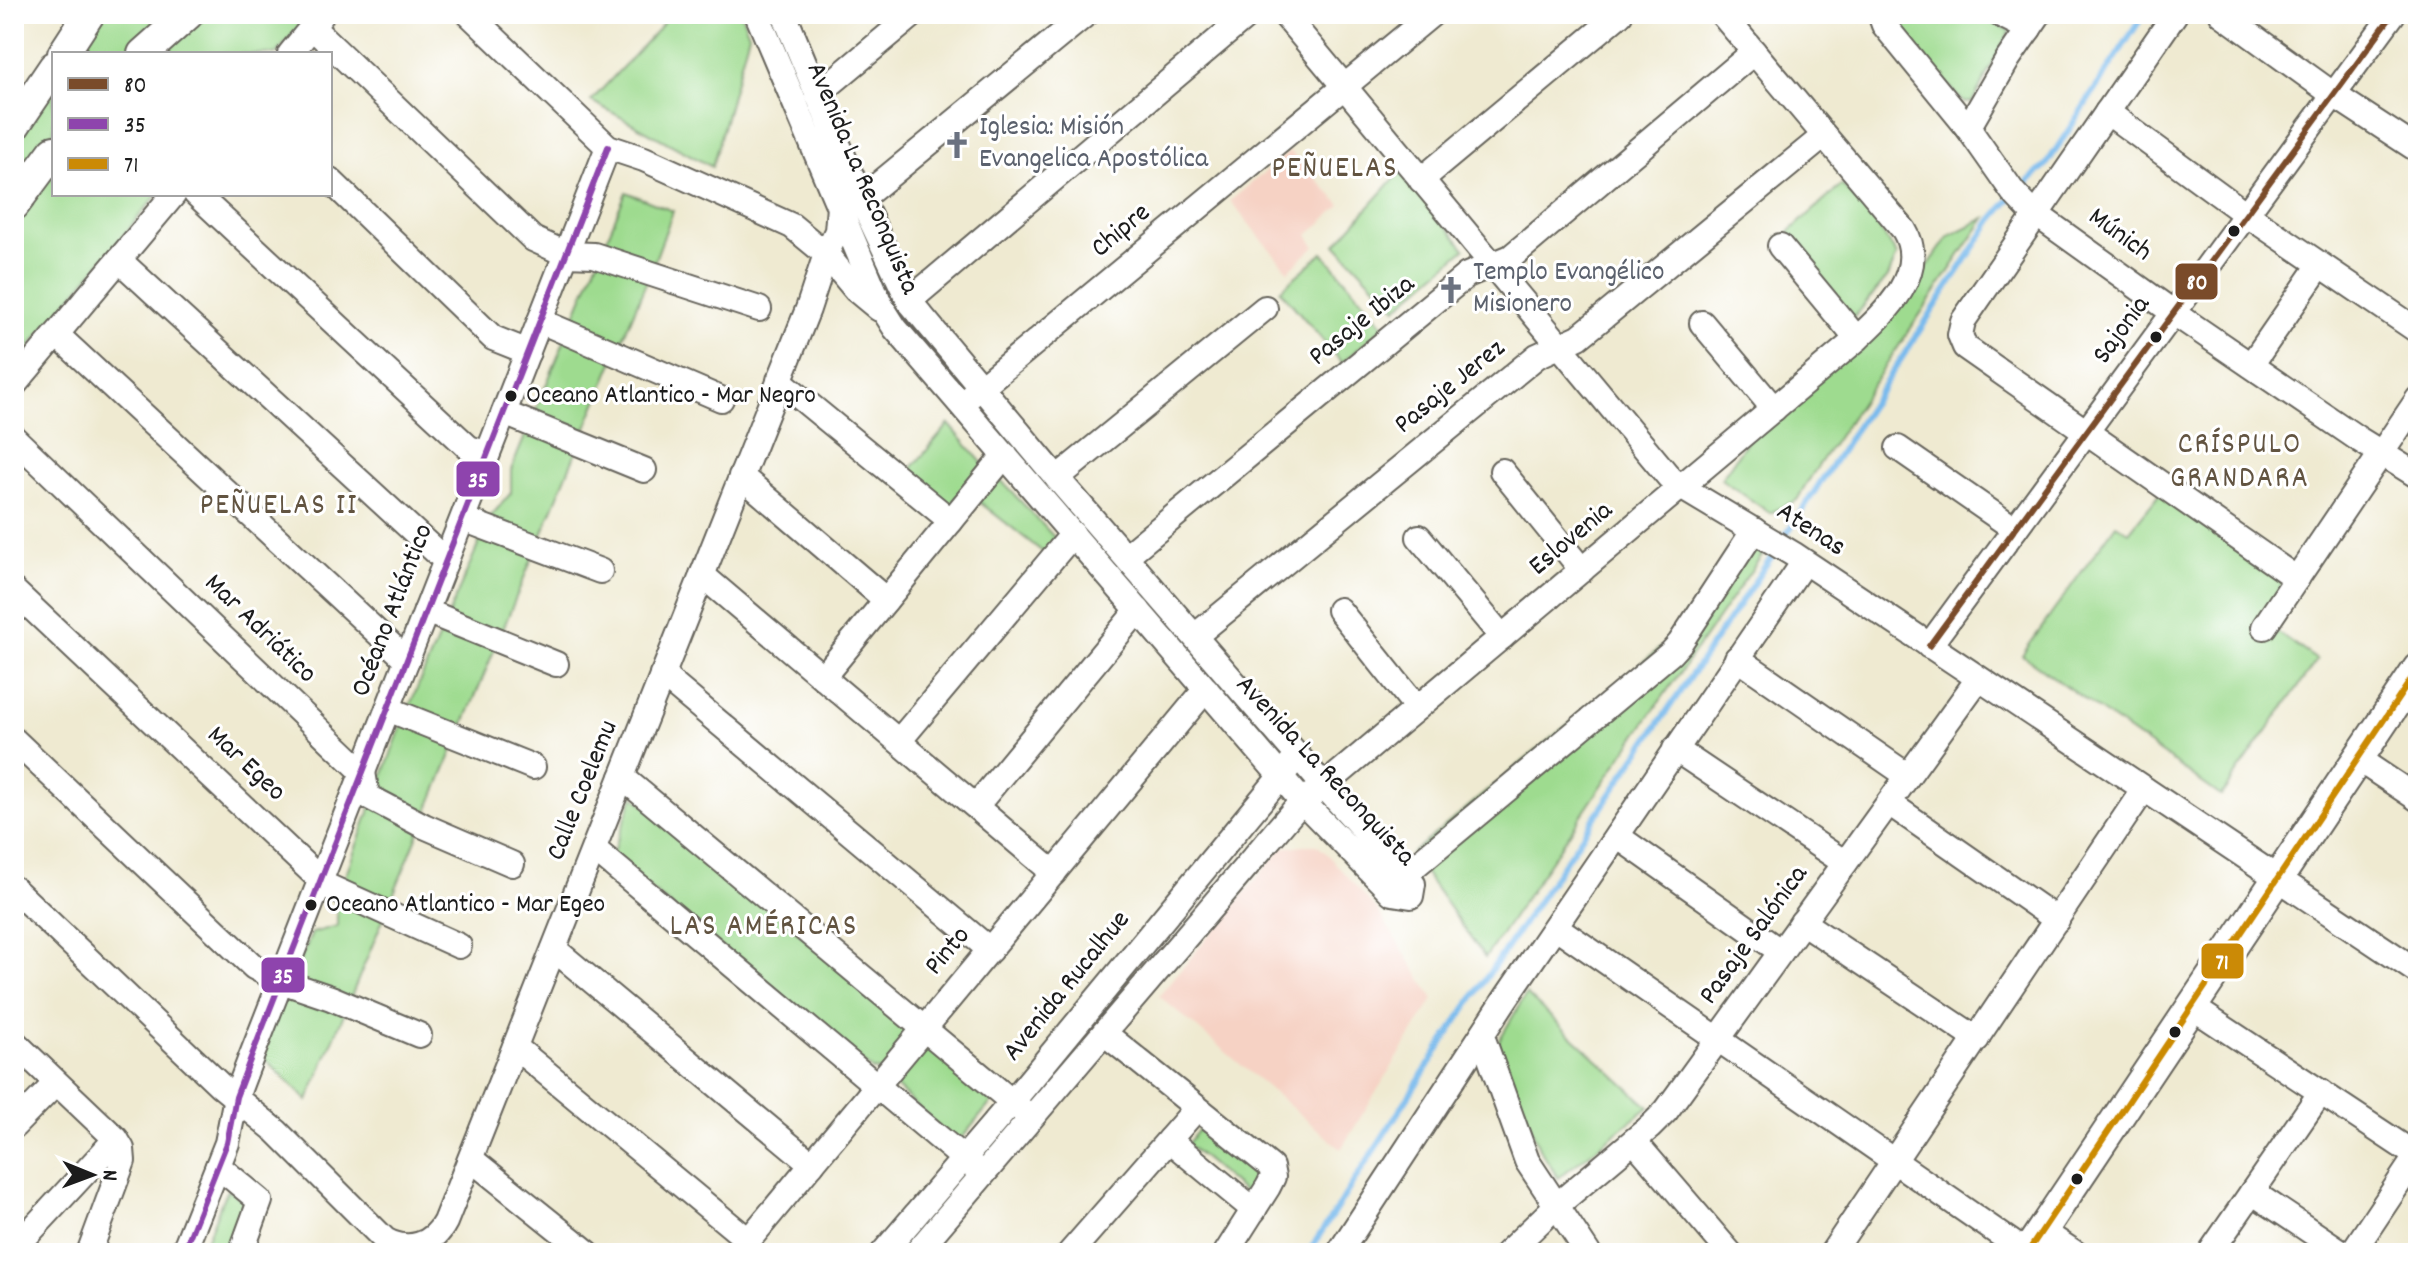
<svg xmlns="http://www.w3.org/2000/svg" width="2432" height="1267" viewBox="0 0 2432 1267" font-family="Dekko,sans-serif">
<style>
.built{fill:#f6d2c4}
.green{fill:#9edb8f;stroke:#5d7c56;stroke-width:2}
.lines{fill:none;stroke-linecap:round;stroke-linejoin:round}
.stream{stroke:#78baed;stroke-width:6}
.minor-casing{stroke:#66645b;stroke-width:28}
.major-casing{stroke:#66645b;stroke-width:34}
.minor{stroke:#fff;stroke-width:24}
.major{stroke:#fff;stroke-width:30}
.bus-1-casing{stroke:#fff;stroke-width:12}
.bus-2-casing{stroke:#fff;stroke-width:12}
.bus-3-casing{stroke:#fff;stroke-width:12}
.bus-1{stroke:#7a4b2a;stroke-width:6}
.bus-2{stroke:#8e44ad;stroke-width:6}
.bus-3{stroke:#cb8a06;stroke-width:6}
.bus-dot{fill:#1c1c1c;stroke:#fff;stroke-width:3}
.labels{text-anchor:middle;dominant-baseline:central;stroke-width:6;stroke-linejoin:round;paint-order:stroke}
.bus-label{font-size:26px;fill:#1c1c1c;stroke:#fff;text-anchor:start}
.worship-label{font-size:28px;fill:#5b616d;stroke:#fff;text-anchor:start}
.street-label{font-size:28px;fill:#1c1c1c;stroke:#fff}
.neighbourhood-label{font-size:30px;letter-spacing:2px;fill:#625441;stroke:#fff}
.line-badge{stroke:#fff;stroke-width:3}
.badge-label{font-size:22px;text-anchor:middle;font-weight:bold;fill:#fff}
</style>
<rect width="100%" height="100%" fill="#fff"/>
<filter id="ink" filterUnits="userSpaceOnUse"><feTurbulence type="fractalNoise" baseFrequency=".0125" numOctaves="2"/><feDisplacementMap in="SourceGraphic" scale="16" xChannelSelector="R" yChannelSelector="G"/><feConvolveMatrix kernelMatrix="1 2 1 2 8 2 1 2 1" color-interpolation-filters="sRGB"/></filter>
<filter id="wash" filterUnits="userSpaceOnUse"><feTurbulence type="fractalNoise" baseFrequency=".006" numOctaves="4" result="noise"/><feDisplacementMap in="SourceGraphic" scale="32" xChannelSelector="R" yChannelSelector="G"/><feGaussianBlur stdDeviation="1.8" result="paint"/><feColorMatrix in="noise" values="0 0 0 0 0 0 0 0 0 0 0 0 0 0 0 0 0 1.4 0 .05"/><feComposite in="paint" operator="in"/></filter>
<g filter="url(#wash)">
<rect width="100%" height="100%" fill="#efead1"/>
<!-- built -->
<g class="built">
<path d="M 1290,151 L 1341,205 L 1308,235 L 1315,246 L 1288,271 L 1230,201 Z"/>
<path d="M 1303,845 L 1317,845 L 1326,853 L 1377,910 L 1434,999 L 1341,1149 L 1159,996 L 1282,848 Z"/>
</g>
<!-- green -->
<g class="green">
<path d="M 101,14 L 170,14 L 124,54 L 75,54 Z"/>
<path d="M 206,14 L 310,14 L 276,54 L 160,54 Z"/>
<path d="M 656,14 L 741,14 L 749,34 L 712,167 L 591,101 L 663,24 Z"/>
<path d="M 1916,14 L 1979,14 L 2010,31 L 1972,102 L 1964,103 L 1899,29 L 1900,23 Z"/>
<path d="M 54,82 L 54,131 L 14,183 L 14,140 Z"/>
<path d="M 54,169 L 54,194 L 158,194 L 14,365 L 14,222 Z"/>
<path d="M 1401,171 L 1465,249 L 1396,308 L 1336,244 Z"/>
<path d="M 1842,185 L 1873,219 L 1897,255 L 1888,277 L 1850,322 L 1781,239 Z"/>
<path d="M 626,192 L 673,211 L 652,268 L 308,1101 L 260,1054 L 312,933 L 337,926 L 337,912 L 335,903 L 406,714 L 490,517 L 511,493 L 511,470 Z"/>
<path d="M 1985,218 L 1812,475 L 1797,500 L 1770,513 L 1721,479 L 1750,437 L 1916,283 L 1949,236 Z"/>
<path d="M 1323,253 L 1384,326 L 1342,363 L 1280,290 Z"/>
<path d="M 949,424 L 984,465 L 952,504 L 942,506 L 905,476 Z"/>
<path d="M 997,476 L 1055,538 L 1044,553 L 977,500 Z"/>
<path d="M 2166,486 L 2291,568 L 2261,621 L 2317,660 L 2221,796 L 2022,655 L 2116,524 L 2129,532 Z"/>
<path d="M 1776,535 L 1630,744 L 1485,958 L 1411,854 L 1671,639 L 1753,540 Z"/>
<path d="M 634,796 L 908,1024 L 911,1035 L 882,1071 L 872,1070 L 611,857 Z"/>
<path d="M 1526,994 L 1649,1107 L 1558,1178 L 1539,1148 L 1498,1042 Z"/>
<path d="M 929,1041 L 996,1097 L 957,1144 L 890,1081 Z"/>
<path d="M 1206,1121 L 1264,1168 L 1263,1180 L 1251,1198 L 1187,1144 Z"/>
<path d="M 229,1189 L 248,1205 L 232,1253 L 201,1253 L 224,1196 Z"/>
</g>
<g class="lines">
<!-- stream -->
<g class="stream">
<path d="M 2019,190 L 2046,165 L 2144,14"/>
<path d="M 1782,541 L 1992,220 L 2011,198"/>
<path d="M 1308,1253 L 1457,1021 L 1776,550"/>
</g>
</g>
</g>
<g filter="url(#ink)">
<g class="lines">
<!-- minor casing -->
<g class="minor-casing">
<g id="minor">
<path d="M 469,14 L 608,147 L 644,159 L 792,226 L 826,254 L 856,290 L 879,309"/>
<path d="M 757,14 L 881,306 L 895,328 L 1302,801 L 1392,893 L 1411,896 L 1413,884 L 1324,786 L 1057,478 L 909,301 L 861,199 L 784,14"/>
<path d="M 1284,14 L 1669,477 L 1681,487 L 1793,554 L 2418,972"/>
<path d="M 1880,14 L 1884,25 L 1968,128 L 2013,192 L 2029,209 L 2174,313 L 2360,440 L 2418,476"/>
<path d="M 1999,14 L 2029,29"/>
<path d="M 2175,14 L 1963,321 L 1960,335 L 1965,347 L 2297,579"/>
<path d="M 2222,14 L 2334,95 L 2418,150"/>
<path d="M 312,27 L 533,239 L 566,254 L 594,255 L 759,309"/>
<path d="M 290,54 L 321,16"/>
<path d="M 817,95 L 914,14"/>
<path d="M 2107,112 L 2246,214 L 2418,331"/>
<path d="M 1968,128 L 2008,59 L 2039,14"/>
<path d="M 330,180 L 493,338 L 528,352"/>
<path d="M 1421,180 L 1620,14"/>
<path d="M 196,194 L 469,448 L 488,454"/>
<path d="M 861,199 L 1086,14"/>
<path d="M 1780,246 L 1857,339"/>
<path d="M 119,260 L 446,561"/>
<path d="M 909,301 L 1249,14"/>
<path d="M 540,321 L 721,399"/>
<path d="M 1702,323 L 1774,409"/>
<path d="M 57,335 L 407,660"/>
<path d="M 2251,365 L 2320,265"/>
<path d="M 779,380 L 951,521"/>
<path d="M 14,385 L 174,194"/>
<path d="M 969,397 L 1432,14"/>
<path d="M 504,413 L 644,470"/>
<path d="M 14,438 L 363,772 L 367,796 L 424,826 L 512,864"/>
<path d="M 1898,448 L 2015,529"/>
<path d="M 1502,471 L 1582,570"/>
<path d="M 741,476 L 886,600"/>
<path d="M 1057,478 L 1265,308"/>
<path d="M 463,519 L 600,571"/>
<path d="M 1419,537 L 1502,637"/>
<path d="M 1126,556 L 1467,275 L 1511,257 L 1754,52"/>
<path d="M 702,575 L 1054,873"/>
<path d="M 14,591 L 327,886 L 459,946"/>
<path d="M 1339,610 L 1417,708"/>
<path d="M 426,611 L 556,664"/>
<path d="M 2264,627 L 2418,399"/>
<path d="M 1195,636 L 1537,356 L 1579,337 L 1824,136"/>
<path d="M 1929,646 L 2393,14"/>
<path d="M 1737,658 L 1908,776"/>
<path d="M 662,675 L 990,950"/>
<path d="M 823,677 L 1005,455"/>
<path d="M 388,709 L 533,767"/>
<path d="M 14,740 L 254,967 L 281,981 L 331,998 L 419,1035"/>
<path d="M 899,741 L 1073,534"/>
<path d="M 1675,749 L 1845,863"/>
<path d="M 2358,759 L 2418,799"/>
<path d="M 622,777 L 1023,1111"/>
<path d="M 1889,803 L 2057,920"/>
<path d="M 976,806 L 1138,610"/>
<path d="M 1617,836 L 1781,952"/>
<path d="M 594,849 L 975,1168"/>
<path d="M 1404,875 L 1671,653 L 1680,643 L 1754,530"/>
<path d="M 14,889 L 221,1086 L 276,1131 L 385,1240 C 408,1253 433,1245 445,1222 L 808,309 L 826,254 L 837,231 L 839,206"/>
<path d="M 1802,922 L 1977,1039"/>
<path d="M 1556,927 L 2027,1253"/>
<path d="M 554,949 L 812,1164"/>
<path d="M 2192,1007 L 2417,1156"/>
<path d="M 1104,1033 L 1271,1167 L 1273,1177 L 1268,1187 L 1226,1253"/>
<path d="M 1482,1036 L 1527,1161 L 1588,1253"/>
<path d="M 14,1042 L 116,1139 L 122,1149 L 123,1161 L 89,1253"/>
<path d="M 515,1047 L 748,1240"/>
<path d="M 14,1126 L 56,1083"/>
<path d="M 1169,1140 L 1254,1210"/>
<path d="M 1634,1141 L 1730,1253"/>
<path d="M 471,1159 L 588,1253"/>
<path d="M 218,1166 L 260,1201 L 241,1253"/>
<path d="M 2252,1192 L 2343,1253"/>
<path d="M 2042,1231 L 2075,1253"/>
<path d="M 14,1249 L 116,1139"/>
<path d="M 183,1253 L 227,1143 L 236,1097 L 250,1060 L 608,147"/>
<path d="M 738,1253 L 1206,689"/>
<path d="M 883,1253 L 1012,1102 L 1291,764"/>
<path d="M 916,1253 L 1302,801 L 1324,786 L 1857,339 C 1886,312 1929,272 1904,230 L 1722,14"/>
<path d="M 1070,1253 L 1196,1109"/>
<path d="M 1339,1253 L 1506,998 L 1804,562"/>
<path d="M 1507,1253 L 1556,1206 L 1650,1127 L 1666,1111 L 1978,679"/>
<path d="M 1832,1253 L 2144,789"/>
<path d="M 2210,1253 L 2321,1092"/>
<path d="M 2352,1253 L 2418,1154"/>
</g>
</g>
<!-- major casing -->
<g class="major-casing">
<g id="major">
<path d="M 63,54 L 89,14"/>
<path d="M 143,54 L 188,14"/>
<path d="M 14,126 L 54,67"/>
<path d="M 14,205 L 54,151"/>
<path d="M 2027,1253 L 2418,669"/>
</g>
</g>
<!-- minor -->
<use href="#minor" class="minor"/>
<!-- major -->
<use href="#major" class="major"/>
<!-- bus-1 casing -->
<g class="bus-1-casing">
<path id="bus-1" d="M 1929,646 L 2393,14"/>
</g>
<!-- bus-2 casing -->
<g class="bus-2-casing">
<path id="bus-2" d="M 183,1253 L 227,1143 L 236,1097 L 250,1060 L 608,147"/>
</g>
<!-- bus-3 casing -->
<g class="bus-3-casing">
<path id="bus-3" d="M 2027,1253 L 2418,669"/>
</g>
<!-- bus-1 -->
<use href="#bus-1" class="bus-1"/>
<!-- bus-2 -->
<use href="#bus-2" class="bus-2"/>
<!-- bus-3 -->
<use href="#bus-3" class="bus-3"/>
</g>
</g>
<!-- icons -->
<defs>
<g id="church-bare" transform="scale(2.16)"><path d="M-1.2-6h2.4v3.5h3.3v2.4h-3.3V6h-2.4V-.1h-3.3v-2.4h3.3Z" fill="#6b7280" stroke="#fff" stroke-width="2.5" paint-order="stroke"/></g>
</defs>
<g fill-rule="evenodd">
<use href="#church-bare" x="957" y="145"/>
<use href="#church-bare" x="1451" y="290"/>
</g>
<!-- markers -->
<g class="bus-dot">
<circle cx="2234" cy="231" r="7"/>
<circle cx="2156" cy="337" r="7"/>
<circle cx="511" cy="396" r="7"/>
<circle cx="311" cy="905" r="7"/>
<circle cx="2175" cy="1032" r="7"/>
<circle cx="2077" cy="1179" r="7"/>
</g>
<g class="labels">
<!-- bus labels -->
<g class="bus-label">
<text x="526" y="396">Oceano Atlantico - Mar Negro</text>
<text x="326" y="905">Oceano Atlantico - Mar Egeo</text>
</g>
<!-- worship labels -->
<g class="worship-label">
<text x="979" y="129">Iglesia: Misión<tspan x="979" dy="32">Evangelica Apostólica</tspan></text>
<text x="1473" y="274">Templo Evangélico<tspan x="1473" dy="32">Misionero</tspan></text>
</g>
<!-- street labels -->
<g class="street-label">
<text transform="translate(861 179) rotate(67)">Avenida La Reconquista</text>
<text transform="translate(1122 232) rotate(-40)">Chipre</text>
<text transform="translate(2119 236) rotate(36)">Múnich</text>
<text transform="translate(1363 322) rotate(-39)">Pasaje Ibiza</text>
<text transform="translate(2123 331) rotate(-54)">Sajonia</text>
<text transform="translate(1451 388) rotate(-39)">Pasaje Jerez</text>
<text transform="translate(1810 531) rotate(33)">Atenas</text>
<text transform="translate(1572 540) rotate(-40)">Eslovenia</text>
<text transform="translate(394 611) rotate(-69)">Océano Atlántico</text>
<text transform="translate(259 630) rotate(44)">Mar Adriático</text>
<text transform="translate(245 765) rotate(43)">Mar Egeo</text>
<text transform="translate(1324 772) rotate(47)">Avenida La Reconquista</text>
<text transform="translate(584 791) rotate(-68)">Calle Coelemu</text>
<text transform="translate(1755 936) rotate(-54)">Pasaje Salónica</text>
<text transform="translate(949 952) rotate(-50)">Pinto</text>
<text transform="translate(1068 987) rotate(-51)">Avenida Rucalhue</text>
</g>
<!-- neighbourhood labels -->
<g class="neighbourhood-label">
<text x="1335" y="170">PEÑUELAS</text>
<text x="2240" y="446">CRÍSPULO<tspan x="2240" dy="34">GRANDARA</tspan></text>
<text x="279" y="507">PEÑUELAS II</text>
<text x="764" y="928">LAS AMÉRICAS</text>
</g>
</g>
<g class="line-badge">
<rect x="2174" y="262" width="45" height="39" rx="8" fill="#7a4b2a"/>
<rect x="455" y="460" width="46" height="38" rx="8" fill="#8e44ad"/>
<rect x="2200" y="942" width="45" height="38" rx="8" fill="#cb8a06"/>
<rect x="260" y="956" width="46" height="38" rx="8" fill="#8e44ad"/>
</g>
<g class="badge-label">
<text x="2197" y="289">80</text>
<text x="478" y="487">35</text>
<text x="2222" y="969">71</text>
<text x="283" y="983">35</text>
</g>
<!-- margin -->
<rect width="2432" height="1267" fill="none" stroke="#fff" stroke-width="48"/>
<!-- legend -->
<rect x="52" y="52" width="280" height="144" fill="#ffffff" stroke="#a4a4a4" stroke-width="2"/>
<rect x="68" y="78" width="40" height="12" fill="#7a4b2a" stroke="#a4a4a4" stroke-width="2"/>
<text x="124" y="92" font-size="24" fill="#1c1c1c">80</text>
<rect x="68" y="118" width="40" height="12" fill="#8e44ad" stroke="#a4a4a4" stroke-width="2"/>
<text x="124" y="132" font-size="24" fill="#1c1c1c">35</text>
<rect x="68" y="158" width="40" height="12" fill="#cb8a06" stroke="#a4a4a4" stroke-width="2"/>
<text x="124" y="172" font-size="24" fill="#1c1c1c">71</text>
<!-- north arrow -->
<g transform="translate(92 1175) rotate(91)" stroke="#ffffff" stroke-width="6" paint-order="stroke">
<path d="M0-6L14 30L0 20L-14 30Z" fill="#1c1c1c"/>
<text y="-12" font-size="22" font-weight="bold" text-anchor="middle" fill="#1c1c1c">N</text>
</g>
</svg>
